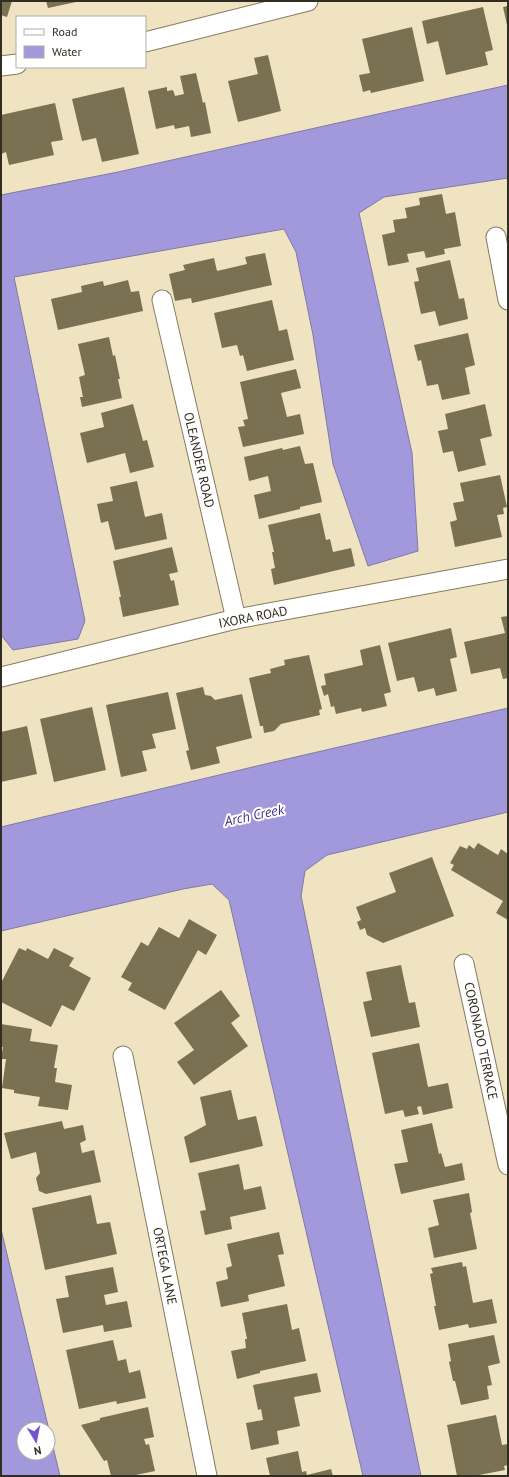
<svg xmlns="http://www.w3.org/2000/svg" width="509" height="1477" viewBox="0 0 509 1477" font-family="'PT Sans',sans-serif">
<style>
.water{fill:#a299dd;stroke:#8079a5;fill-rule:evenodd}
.building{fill:#7a7052}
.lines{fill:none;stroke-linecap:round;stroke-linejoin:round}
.street-casing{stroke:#857a5c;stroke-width:21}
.street{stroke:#fff;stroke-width:19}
.labels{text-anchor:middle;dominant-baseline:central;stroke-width:4;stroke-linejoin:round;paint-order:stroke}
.street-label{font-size:13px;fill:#322d21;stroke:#fff}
.water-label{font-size:14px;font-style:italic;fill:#453282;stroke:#fff}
</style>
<rect width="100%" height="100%" fill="#efe3c2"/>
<!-- water -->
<g class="water">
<path d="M 508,85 L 508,178 L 384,197 L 359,213 L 412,453 L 418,551 L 368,566 L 333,464 L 313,335 L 296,252 L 284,229 L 14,277 L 85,621 L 78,639 L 13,650 L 1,635 L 1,195 L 118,172 Z"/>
<path d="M 508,708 L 508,812 L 327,855 L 305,871 L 301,896 L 421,1476 L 363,1476 L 229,900 L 212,884 L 183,889 L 1,931 L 1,827 L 261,765 Z"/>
<path d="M 1,1229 L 60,1476 L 1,1476 ZM 24,1429 L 48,1429 L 48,1453 L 24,1453 Z"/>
</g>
<!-- building -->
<g class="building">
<path d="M 1,1 L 12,1 L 7,17 L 1,15 Z"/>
<path d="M 46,1 L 76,1 L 76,2 L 48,8 Z"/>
<path d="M 508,6 L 508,25 L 507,25 L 503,7 Z"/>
<path d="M 483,7 L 493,50 L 485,52 L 488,65 L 446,75 L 438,41 L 427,44 L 422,21 Z"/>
<path d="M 412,27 L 424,81 L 371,93 L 370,90 L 363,92 L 359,75 L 370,73 L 362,39 Z"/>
<path d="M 268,55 L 281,111 L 238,122 L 228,81 L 258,74 L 254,58 Z"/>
<path d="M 196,73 L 203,103 L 205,102 L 211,133 L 191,137 L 189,126 L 175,129 L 174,125 L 156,129 L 148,91 L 167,87 L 167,91 L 173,90 L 175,96 L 184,94 L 180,76 Z"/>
<path d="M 124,87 L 139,154 L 102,162 L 96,138 L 82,141 L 72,99 Z"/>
<path d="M 55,103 L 63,140 L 51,142 L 54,155 L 9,165 L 6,152 L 1,154 L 1,115 Z"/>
<path d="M 442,194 L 446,214 L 455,212 L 461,246 L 444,249 L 445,254 L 426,258 L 424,251 L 407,254 L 409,262 L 388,266 L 382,235 L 395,232 L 393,220 L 407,218 L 405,208 L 420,205 L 419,198 Z"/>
<path d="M 265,253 L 272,285 L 192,303 L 191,298 L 175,301 L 169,274 L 185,270 L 183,265 L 214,258 L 217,271 L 247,264 L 245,257 Z"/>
<path d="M 450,260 L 459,299 L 464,298 L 468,319 L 439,326 L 435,311 L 421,314 L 414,282 L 419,281 L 416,268 Z"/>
<path d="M 128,280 L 131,292 L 139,291 L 143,311 L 58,330 L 51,299 L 82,292 L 81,286 L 103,281 L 104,286 Z"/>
<path d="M 272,300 L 279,331 L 287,329 L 294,360 L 247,371 L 243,355 L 240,356 L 237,345 L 222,348 L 214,313 Z"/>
<path d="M 468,333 L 475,365 L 465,368 L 470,394 L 442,400 L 438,384 L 427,386 L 421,360 L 418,361 L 414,345 Z"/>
<path d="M 109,337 L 113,356 L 115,355 L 120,379 L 118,379 L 122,398 L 82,407 L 80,397 L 83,397 L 79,377 L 85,375 L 78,344 Z"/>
<path d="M 296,369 L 301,388 L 281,393 L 287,417 L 300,414 L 304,434 L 243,447 L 238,427 L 245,426 L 243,420 L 248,419 L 240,382 Z"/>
<path d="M 133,404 L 143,441 L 147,440 L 154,467 L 130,473 L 125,453 L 87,463 L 80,433 L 104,427 L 101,413 Z"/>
<path d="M 485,404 L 492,436 L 480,439 L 486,465 L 458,472 L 453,451 L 443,453 L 438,431 L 448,429 L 445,414 Z"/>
<path d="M 300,446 L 305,464 L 313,463 L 322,502 L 300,507 L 300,509 L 259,519 L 254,495 L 271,491 L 268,476 L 249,481 L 244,457 L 282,448 L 283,450 Z"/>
<path d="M 500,475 L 507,507 L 503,508 L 504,514 L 497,515 L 502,537 L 455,547 L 450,522 L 457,520 L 453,503 L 464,501 L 460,483 Z"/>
<path d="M 137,481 L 145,517 L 162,513 L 167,539 L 115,550 L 108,521 L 101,523 L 97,504 L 113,501 L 110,487 Z"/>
<path d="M 320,513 L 326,540 L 330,539 L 333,552 L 351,548 L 355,566 L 274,585 L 271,569 L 275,568 L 272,552 L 274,552 L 268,525 Z"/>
<path d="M 172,547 L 178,572 L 169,574 L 171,581 L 174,580 L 179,605 L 123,617 L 119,597 L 121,597 L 113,561 Z"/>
<path d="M 508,616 L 508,678 L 503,679 L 500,668 L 471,674 L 464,642 L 505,633 L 501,617 Z"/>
<path d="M 451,628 L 457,657 L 450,659 L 457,691 L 436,696 L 434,688 L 418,692 L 414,677 L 397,681 L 388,643 Z"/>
<path d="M 380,645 L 391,692 L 384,694 L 387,706 L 362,712 L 361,708 L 336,714 L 334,706 L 331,707 L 328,694 L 324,696 L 321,686 L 326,685 L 324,674 L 363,665 L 360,650 Z"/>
<path d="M 309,655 L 322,709 L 319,710 L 320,715 L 281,724 L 274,731 L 264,733 L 263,726 L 260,726 L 249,678 L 271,673 L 270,669 L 285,665 L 284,660 Z"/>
<path d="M 203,687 L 205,695 L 211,696 L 215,700 L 242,694 L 252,738 L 216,747 L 220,763 L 191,770 L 186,751 L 189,750 L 176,693 Z"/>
<path d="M 168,692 L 176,729 L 152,734 L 156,748 L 142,751 L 147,771 L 121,777 L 106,705 Z"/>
<path d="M 92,707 L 106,770 L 54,782 L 40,719 Z"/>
<path d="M 27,726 L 37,774 L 1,782 L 1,732 Z"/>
<path d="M 478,843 L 498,855 L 501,849 L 508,854 L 508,920 L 496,913 L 503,901 L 451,870 L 454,865 L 450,863 L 460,846 L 467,849 L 469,845 L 474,849 Z"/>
<path d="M 432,857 L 454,916 L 383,943 L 367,935 L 365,928 L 360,930 L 357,922 L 361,920 L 356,907 L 396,892 L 389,873 Z"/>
<path d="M 189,919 L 217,935 L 206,955 L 198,950 L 165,1010 L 128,990 L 132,983 L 121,977 L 141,942 L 148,946 L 159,927 L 179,938 Z"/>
<path d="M 19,948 L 26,951 L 27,948 L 48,959 L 54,948 L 74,958 L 69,966 L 91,978 L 74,1011 L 62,1005 L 51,1027 L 1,1002 L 1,983 Z"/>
<path d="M 401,965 L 409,1003 L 415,1002 L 420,1027 L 371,1037 L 363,1002 L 372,1000 L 366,972 Z"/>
<path d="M 221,990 L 240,1016 L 231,1023 L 248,1046 L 194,1085 L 177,1062 L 194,1050 L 174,1023 Z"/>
<path d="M 1,1024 L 32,1029 L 30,1041 L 58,1045 L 54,1068 L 57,1068 L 55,1082 L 72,1085 L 68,1110 L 38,1106 L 40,1097 L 14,1093 L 14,1090 L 2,1088 L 6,1059 L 1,1059 L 3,1047 L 1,1047 Z"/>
<path d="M 419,1043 L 428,1087 L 448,1083 L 453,1108 L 423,1115 L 421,1106 L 417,1107 L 419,1114 L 405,1117 L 403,1110 L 385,1114 L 372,1053 Z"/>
<path d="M 231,1090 L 238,1120 L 256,1116 L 263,1146 L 190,1163 L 184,1137 L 206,1125 L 200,1097 Z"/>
<path d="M 62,1121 L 64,1129 L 83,1125 L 86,1140 L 80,1143 L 82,1153 L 94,1150 L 101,1182 L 46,1194 L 39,1191 L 36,1178 L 40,1173 L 36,1152 L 11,1159 L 4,1133 Z"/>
<path d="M 432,1123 L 439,1154 L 441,1153 L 445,1167 L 462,1163 L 465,1180 L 401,1194 L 394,1164 L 408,1162 L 401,1130 Z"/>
<path d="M 239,1164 L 244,1190 L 261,1186 L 266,1209 L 230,1217 L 232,1229 L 205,1235 L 200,1211 L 206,1210 L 198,1173 Z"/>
<path d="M 469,1193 L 472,1212 L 470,1213 L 477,1249 L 434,1258 L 428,1228 L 439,1225 L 433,1200 Z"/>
<path d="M 91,1195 L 97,1224 L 110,1222 L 117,1254 L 45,1270 L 32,1208 Z"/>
<path d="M 279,1232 L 284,1254 L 278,1255 L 285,1286 L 248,1295 L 249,1301 L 221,1307 L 216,1282 L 228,1279 L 226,1268 L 232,1266 L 227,1244 Z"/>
<path d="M 462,1262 L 463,1267 L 466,1266 L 473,1303 L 492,1299 L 497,1323 L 469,1328 L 468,1324 L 439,1330 L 434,1306 L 436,1306 L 430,1274 L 433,1273 L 431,1268 Z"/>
<path d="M 113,1267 L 118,1292 L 104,1295 L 106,1305 L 127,1301 L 132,1327 L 104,1332 L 103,1325 L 63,1333 L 56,1299 L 69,1297 L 65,1276 Z"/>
<path d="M 287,1304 L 292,1330 L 299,1328 L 306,1361 L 260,1371 L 260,1373 L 237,1379 L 231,1351 L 246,1348 L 245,1339 L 247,1339 L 242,1313 Z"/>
<path d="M 494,1335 L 500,1363 L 488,1366 L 492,1385 L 487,1386 L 489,1399 L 461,1405 L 455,1381 L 453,1381 L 449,1362 L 451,1361 L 448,1344 Z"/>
<path d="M 113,1340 L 118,1361 L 126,1359 L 129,1373 L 140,1370 L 146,1398 L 117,1404 L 116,1401 L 79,1409 L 66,1350 Z"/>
<path d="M 317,1373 L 321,1392 L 294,1397 L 300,1426 L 277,1431 L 279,1444 L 251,1450 L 246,1423 L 263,1420 L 261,1409 L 258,1410 L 253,1385 Z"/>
<path d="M 148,1407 L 154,1437 L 144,1439 L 146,1445 L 149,1444 L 155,1471 L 131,1476 L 111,1476 L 107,1460 L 104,1461 L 81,1425 L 100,1420 L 100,1418 Z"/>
<path d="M 496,1415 L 502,1445 L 508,1444 L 508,1465 L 504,1466 L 505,1470 L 474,1476 L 457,1476 L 447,1425 Z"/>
<path d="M 298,1451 L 302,1472 L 306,1471 L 307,1475 L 331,1469 L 333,1476 L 270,1476 L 266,1458 Z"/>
</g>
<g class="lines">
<!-- street casing -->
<g class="street-casing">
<g id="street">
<path d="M 145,42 L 308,1"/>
<path d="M 1,66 L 17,64"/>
<path d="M 496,237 L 508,300"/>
<path d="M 162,300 L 236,619"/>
<path d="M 1,677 L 236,619 L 508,569"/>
<path d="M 464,964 L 508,1165"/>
<path d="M 123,1056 L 207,1476"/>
</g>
</g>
<!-- street -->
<use href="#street" class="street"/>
</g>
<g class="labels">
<!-- street labels -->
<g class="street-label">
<text transform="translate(199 460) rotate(77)">OLEANDER ROAD</text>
<text transform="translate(253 617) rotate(-11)">IXORA ROAD</text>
<text transform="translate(481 1041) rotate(78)">CORONADO TERRACE</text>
<text transform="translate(165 1266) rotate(79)">ORTEGA LANE</text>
</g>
<!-- water labels -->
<g class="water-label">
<text transform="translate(254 815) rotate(-12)">Arch Creek</text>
</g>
</g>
<!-- border -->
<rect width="509" height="1477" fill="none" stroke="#322d21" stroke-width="4"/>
<!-- legend -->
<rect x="16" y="16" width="130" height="52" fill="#ffffff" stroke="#adaba6"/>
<rect x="24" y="29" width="20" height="6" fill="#ffffff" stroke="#adaba6"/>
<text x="52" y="36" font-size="12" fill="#322d21">Road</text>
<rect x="24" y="46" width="20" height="12" fill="#a299dd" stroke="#adaba6"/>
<text x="52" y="56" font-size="12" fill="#322d21">Water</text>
<!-- north arrow -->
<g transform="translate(36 1441) rotate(170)"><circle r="19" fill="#ffffff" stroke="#adaba6"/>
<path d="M0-3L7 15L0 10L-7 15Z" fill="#7155ce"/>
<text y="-6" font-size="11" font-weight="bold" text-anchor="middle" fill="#322d21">N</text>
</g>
</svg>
